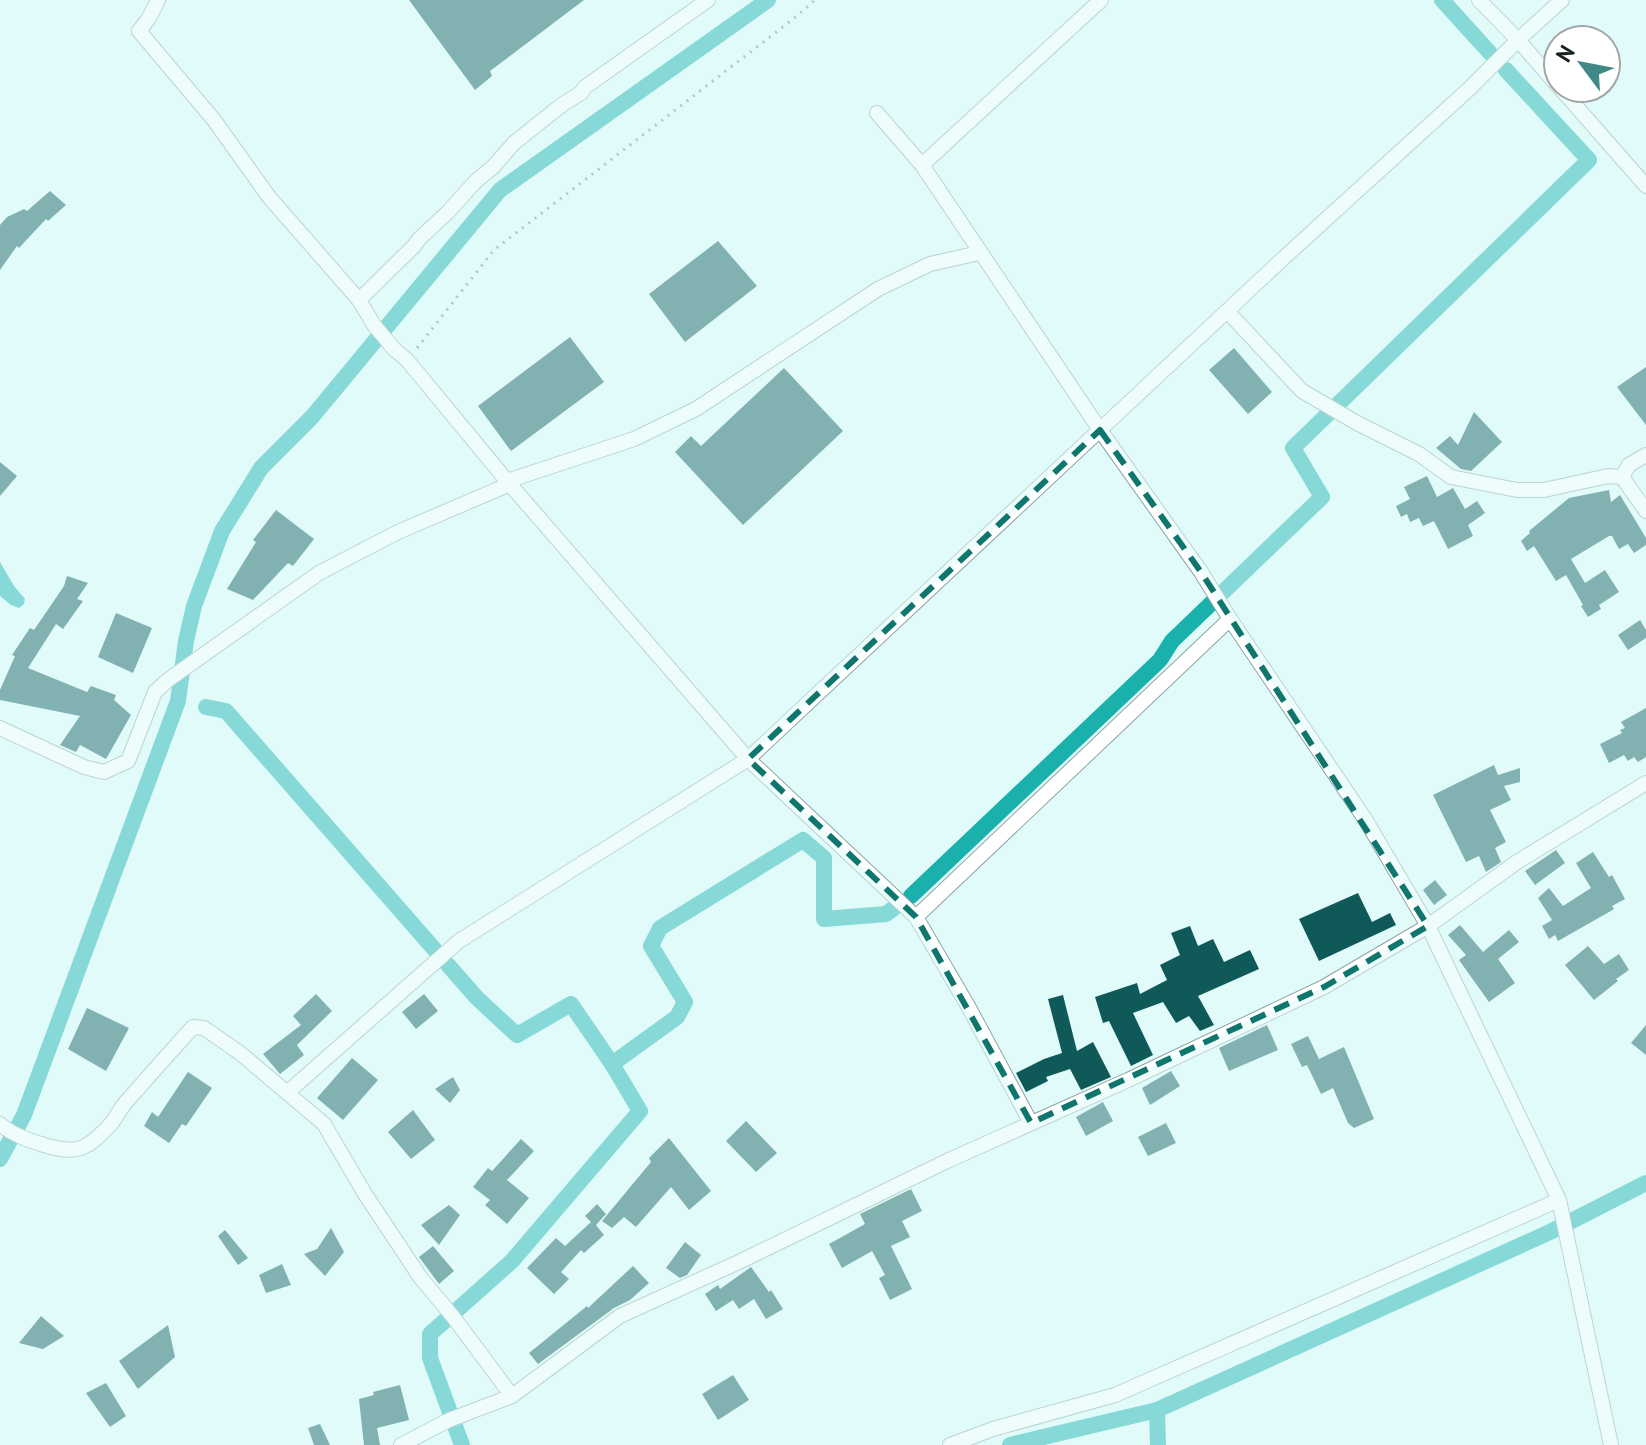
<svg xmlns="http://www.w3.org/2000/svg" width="1646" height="1445" viewBox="0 0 1646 1445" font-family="'PT Sans',sans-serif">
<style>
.water{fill:#1ab0ac}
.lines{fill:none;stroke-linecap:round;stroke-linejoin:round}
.canal{stroke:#1ab0ac;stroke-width:16}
.building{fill:#0f5a59}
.minor-casing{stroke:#8da5a4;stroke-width:16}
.path{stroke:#7a8b8a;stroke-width:3;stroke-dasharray:2 6;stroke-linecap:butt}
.minor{stroke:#fff;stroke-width:14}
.marked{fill:none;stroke:#0f766e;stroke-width:6;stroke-dasharray:16 10;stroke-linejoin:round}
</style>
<rect width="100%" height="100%" fill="#e0fbf9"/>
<!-- water -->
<path class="water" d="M 0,562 L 14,586 L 25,599 L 24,604 L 19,608 L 11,605 L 0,596 Z"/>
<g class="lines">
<!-- canal -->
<g class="canal">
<path d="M 1442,0 L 1490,53"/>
<path d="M 206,707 L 226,711 L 435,950"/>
<path d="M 911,896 L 1160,660 L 1172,641 L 1322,497 L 1293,448 L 1589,160 L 1506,70"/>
<path d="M 448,965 L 477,998 L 517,1035 L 571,1004 L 612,1064 L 640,1111 L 512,1261 L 430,1334 L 430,1358 L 462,1445"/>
<path d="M 612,1064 L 677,1017 L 685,1002 L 651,946 L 660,928 L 803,840 L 824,858 L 824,919 L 886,914 L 894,908"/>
<path d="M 0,1159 L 24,1115 L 178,701 L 186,641 L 194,606 L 222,531 L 261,468 L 312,417 L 500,190 L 768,0"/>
<path d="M 1010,1445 L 1157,1410"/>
<path d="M 1158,1445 L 1157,1410 L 1550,1232 L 1646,1183"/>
</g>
</g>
<!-- building -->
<g class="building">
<path d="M 409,0 L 584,0 L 490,71 L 492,76 L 475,90 Z"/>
<path d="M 50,191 L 66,205 L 48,221 L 46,219 L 19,248 L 17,246 L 0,270 L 0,225 L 7,217 L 24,209 L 27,211 Z"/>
<path d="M 718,241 L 757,286 L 685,342 L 649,294 Z"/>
<path d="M 570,337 L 604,382 L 511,451 L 478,406 Z"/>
<path d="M 1234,348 L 1272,392 L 1248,414 L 1209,370 Z"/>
<path d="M 1646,367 L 1646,425 L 1617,387 Z"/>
<path d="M 784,368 L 843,431 L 743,525 L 675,452 L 691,436 L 701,446 Z"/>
<path d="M 1474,412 L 1502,442 L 1471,471 L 1461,469 L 1436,448 L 1450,436 L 1458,445 Z"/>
<path d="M 0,462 L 17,476 L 0,496 Z"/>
<path d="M 1427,476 L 1437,497 L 1453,488 L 1465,509 L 1477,501 L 1485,513 L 1468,525 L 1473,536 L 1448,549 L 1434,521 L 1423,526 L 1419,518 L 1410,522 L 1407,514 L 1401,517 L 1396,506 L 1410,499 L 1404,487 Z"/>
<path d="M 1609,490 L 1611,502 L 1620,495 L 1646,538 L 1646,545 L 1634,553 L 1628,544 L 1619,549 L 1612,536 L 1609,536 L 1571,559 L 1585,583 L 1605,570 L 1619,592 L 1599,605 L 1601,609 L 1588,617 L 1581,606 L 1583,605 L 1566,575 L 1556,581 L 1534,546 L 1527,551 L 1521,541 L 1530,533 L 1529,531 L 1569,498 Z"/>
<path d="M 276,510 L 314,539 L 293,566 L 288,563 L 253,600 L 227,589 L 256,542 L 253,540 Z"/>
<path d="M 67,576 L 88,583 L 77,599 L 83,601 L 63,629 L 56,624 L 28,668 L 87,692 L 91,686 L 116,695 L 114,700 L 131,715 L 106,759 L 80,745 L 76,752 L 60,745 L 80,716 L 0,700 L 0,690 L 15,656 L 12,655 L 30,628 L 34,630 L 64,586 Z"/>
<path d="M 116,613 L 152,628 L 133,673 L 98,657 Z"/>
<path d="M 1640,620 L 1646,630 L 1646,638 L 1628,650 L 1618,635 Z"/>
<path d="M 1646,708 L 1646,757 L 1638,762 L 1634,757 L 1628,761 L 1624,755 L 1609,763 L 1600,744 L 1622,733 L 1620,730 L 1625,728 L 1621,722 Z"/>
<path d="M 1494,765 L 1498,775 L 1520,768 L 1520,782 L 1504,786 L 1511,800 L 1490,810 L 1506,842 L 1495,848 L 1501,862 L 1486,872 L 1479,856 L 1466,862 L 1433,795 Z"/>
<path d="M 1556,850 L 1565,863 L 1535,885 L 1525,871 Z"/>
<path d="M 1593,852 L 1609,877 L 1612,875 L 1625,899 L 1612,906 L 1614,909 L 1609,912 L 1558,941 L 1555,935 L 1549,939 L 1542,926 L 1552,920 L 1538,898 L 1549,888 L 1563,906 L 1591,888 L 1576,863 Z"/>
<path d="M 1435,880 L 1447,895 L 1434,905 L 1423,890 Z"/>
<path d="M 1358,893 L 1372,922 L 1390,913 L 1396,925 L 1319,961 L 1299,919 Z"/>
<path d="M 1460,925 L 1483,952 L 1509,930 L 1519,942 L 1498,959 L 1515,983 L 1489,1002 L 1459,960 L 1466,955 L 1448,935 Z"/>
<path d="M 1190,926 L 1198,946 L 1213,939 L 1224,962 L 1250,950 L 1259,969 L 1198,996 L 1214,1025 L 1200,1031 L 1189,1016 L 1176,1023 L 1163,1002 L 1133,1013 L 1153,1055 L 1131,1066 L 1109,1021 L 1103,1023 L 1095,997 L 1137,983 L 1140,994 L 1167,980 L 1160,965 L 1180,955 L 1171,933 Z"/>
<path d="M 1588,946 L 1604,964 L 1619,954 L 1629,970 L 1616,979 L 1618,981 L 1594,1000 L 1565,965 Z"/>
<path d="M 316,994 L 332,1011 L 297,1045 L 304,1055 L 280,1074 L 263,1054 L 301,1025 L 293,1016 Z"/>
<path d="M 424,994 L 438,1011 L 416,1029 L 402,1012 Z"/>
<path d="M 1063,995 L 1077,1051 L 1093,1042 L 1111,1077 L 1081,1090 L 1070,1069 L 1046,1077 L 1048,1081 L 1026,1092 L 1016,1073 L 1044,1059 L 1062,1053 L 1048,999 Z"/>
<path d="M 87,1008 L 129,1028 L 106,1071 L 68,1049 Z"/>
<path d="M 1267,1025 L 1278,1050 L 1229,1071 L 1219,1048 Z"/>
<path d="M 1646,1025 L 1646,1055 L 1631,1043 Z"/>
<path d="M 1308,1036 L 1319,1059 L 1344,1047 L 1374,1119 L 1354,1128 L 1348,1123 L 1333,1088 L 1321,1094 L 1307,1065 L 1302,1067 L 1291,1044 Z"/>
<path d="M 352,1058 L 378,1080 L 343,1120 L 317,1098 Z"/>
<path d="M 1171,1071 L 1180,1086 L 1150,1105 L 1142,1088 Z"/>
<path d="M 188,1072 L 212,1088 L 186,1126 L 182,1124 L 169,1143 L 144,1126 L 152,1112 L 158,1117 Z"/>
<path d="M 453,1077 L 460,1090 L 450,1103 L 435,1089 Z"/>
<path d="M 1103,1102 L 1113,1121 L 1086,1136 L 1076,1117 Z"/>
<path d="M 413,1110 L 435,1140 L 411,1159 L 388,1132 Z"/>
<path d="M 746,1121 L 777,1153 L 756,1172 L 726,1141 Z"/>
<path d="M 1166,1123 L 1176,1143 L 1148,1156 L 1138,1137 Z"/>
<path d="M 669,1138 L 711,1191 L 689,1210 L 671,1187 L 636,1227 L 624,1217 L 612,1228 L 602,1221 L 651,1162 L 649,1158 Z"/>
<path d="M 521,1139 L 534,1151 L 507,1180 L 529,1198 L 507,1224 L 485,1205 L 490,1200 L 473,1187 L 488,1168 L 492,1171 Z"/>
<path d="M 911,1189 L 922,1211 L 902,1221 L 910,1237 L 891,1246 L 912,1289 L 890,1300 L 879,1278 L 885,1275 L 872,1251 L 842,1268 L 829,1244 L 865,1224 L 860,1214 Z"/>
<path d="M 597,1204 L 606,1214 L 596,1225 L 604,1235 L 584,1253 L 581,1250 L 561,1272 L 569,1279 L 554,1294 L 527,1268 L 556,1238 L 565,1246 L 591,1222 L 585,1216 Z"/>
<path d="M 449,1205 L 460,1215 L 439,1245 L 421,1225 Z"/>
<path d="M 331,1228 L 344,1252 L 325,1276 L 304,1254 L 317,1249 Z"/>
<path d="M 225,1230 L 248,1258 L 238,1265 L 218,1236 Z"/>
<path d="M 685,1242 L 701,1255 L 687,1275 L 680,1278 L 666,1268 Z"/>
<path d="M 433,1246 L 454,1271 L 439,1284 L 419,1257 Z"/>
<path d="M 282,1264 L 291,1285 L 266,1293 L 259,1275 Z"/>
<path d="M 633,1266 L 649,1283 L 630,1300 L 614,1308 L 538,1364 L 529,1353 L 587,1306 L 588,1308 Z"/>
<path d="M 751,1267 L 769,1292 L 771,1290 L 783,1309 L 766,1319 L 754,1299 L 739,1309 L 733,1300 L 716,1311 L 705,1294 L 718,1285 L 720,1289 Z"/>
<path d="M 41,1316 L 64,1336 L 43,1349 L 19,1343 Z"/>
<path d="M 168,1325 L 175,1357 L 138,1389 L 119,1361 Z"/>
<path d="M 733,1375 L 749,1400 L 718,1420 L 702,1394 Z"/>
<path d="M 106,1383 L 126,1416 L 110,1427 L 86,1393 Z"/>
<path d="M 400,1385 L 409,1420 L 377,1428 L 380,1445 L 364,1445 L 359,1399 L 374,1395 L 373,1392 Z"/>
<path d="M 320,1424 L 330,1445 L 314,1445 L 308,1428 Z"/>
</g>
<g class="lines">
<!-- minor casing -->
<g class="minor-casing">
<g id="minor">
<path d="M 158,0 L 149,18 L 139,31 L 214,120 L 269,197 L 359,300 L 374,325 L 394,349 L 407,360 L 507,481 L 748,759 L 916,917 L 968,1006 L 1031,1123"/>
<path d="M 1479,0 L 1518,40 L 1558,86"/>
<path d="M 1560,88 L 1646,186"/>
<path d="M 877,113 L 922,165 L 1100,430 L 1201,572 L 1230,619 L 1365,819 L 1428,926 L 1559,1200 L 1611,1445"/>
<path d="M 922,165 L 1101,0"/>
<path d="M 359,300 L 414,246 L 419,239 L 448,212 L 476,181 L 493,167 L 514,143 L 563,104 L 581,93 L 585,87 L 708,0"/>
<path d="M 1227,311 L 1302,391 L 1357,423 L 1419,454 L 1451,477 L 1517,490 L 1544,490 L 1608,476 L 1622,477"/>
<path d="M 1622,477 L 1646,511"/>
<path d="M 1622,477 L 1629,465 L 1646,455"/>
<path d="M 507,481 L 634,439 L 696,409 L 878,289 L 930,264 L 979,253"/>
<path d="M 0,728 L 84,767 L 104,772 L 128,761 L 155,692 L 168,680 L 319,573 L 398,532 L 510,484"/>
<path d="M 916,917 L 1230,619"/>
<path d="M 288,1092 L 459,941 L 748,759 L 1289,253 L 1469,89 L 1518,40 L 1562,0"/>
<path d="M 0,1124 C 13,1135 28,1140 44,1145 C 77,1155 86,1150 109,1126 C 116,1119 120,1108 127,1101 C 149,1076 171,1051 193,1027 L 204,1028 L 240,1053 L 324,1124 L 365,1194 L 420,1277 L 454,1318 L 512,1396"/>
<path d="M 401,1445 L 449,1420 L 512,1396 L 620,1316 L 741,1261 L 947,1161 L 1128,1080 L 1324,987 L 1428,926 L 1517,862 L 1646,783"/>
<path d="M 950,1445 L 993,1429 L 1115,1395 L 1559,1200"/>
</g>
</g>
<!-- path -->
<path class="path" d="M 417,348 L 494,250 L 797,16 L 815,0"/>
<!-- minor -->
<use href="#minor" class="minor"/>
</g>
<!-- marked area -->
<path d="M0 0H1646V1445H0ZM 1100,430 L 1201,572 L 1428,926 L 1324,987 L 1031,1123 L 916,917 L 748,759 Z" fill="#e0fbf9" fill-opacity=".55" fill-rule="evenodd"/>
<path class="marked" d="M 1100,430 L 1201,572 L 1428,926 L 1324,987 L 1031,1123 L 916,917 L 748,759 Z"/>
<!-- north arrow -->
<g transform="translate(1582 64) rotate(302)"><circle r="38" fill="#ffffff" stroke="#a2a6a6" stroke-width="2"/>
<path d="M0-6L14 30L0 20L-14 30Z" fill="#418986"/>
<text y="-12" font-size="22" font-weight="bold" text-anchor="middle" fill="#172020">N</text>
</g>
</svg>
